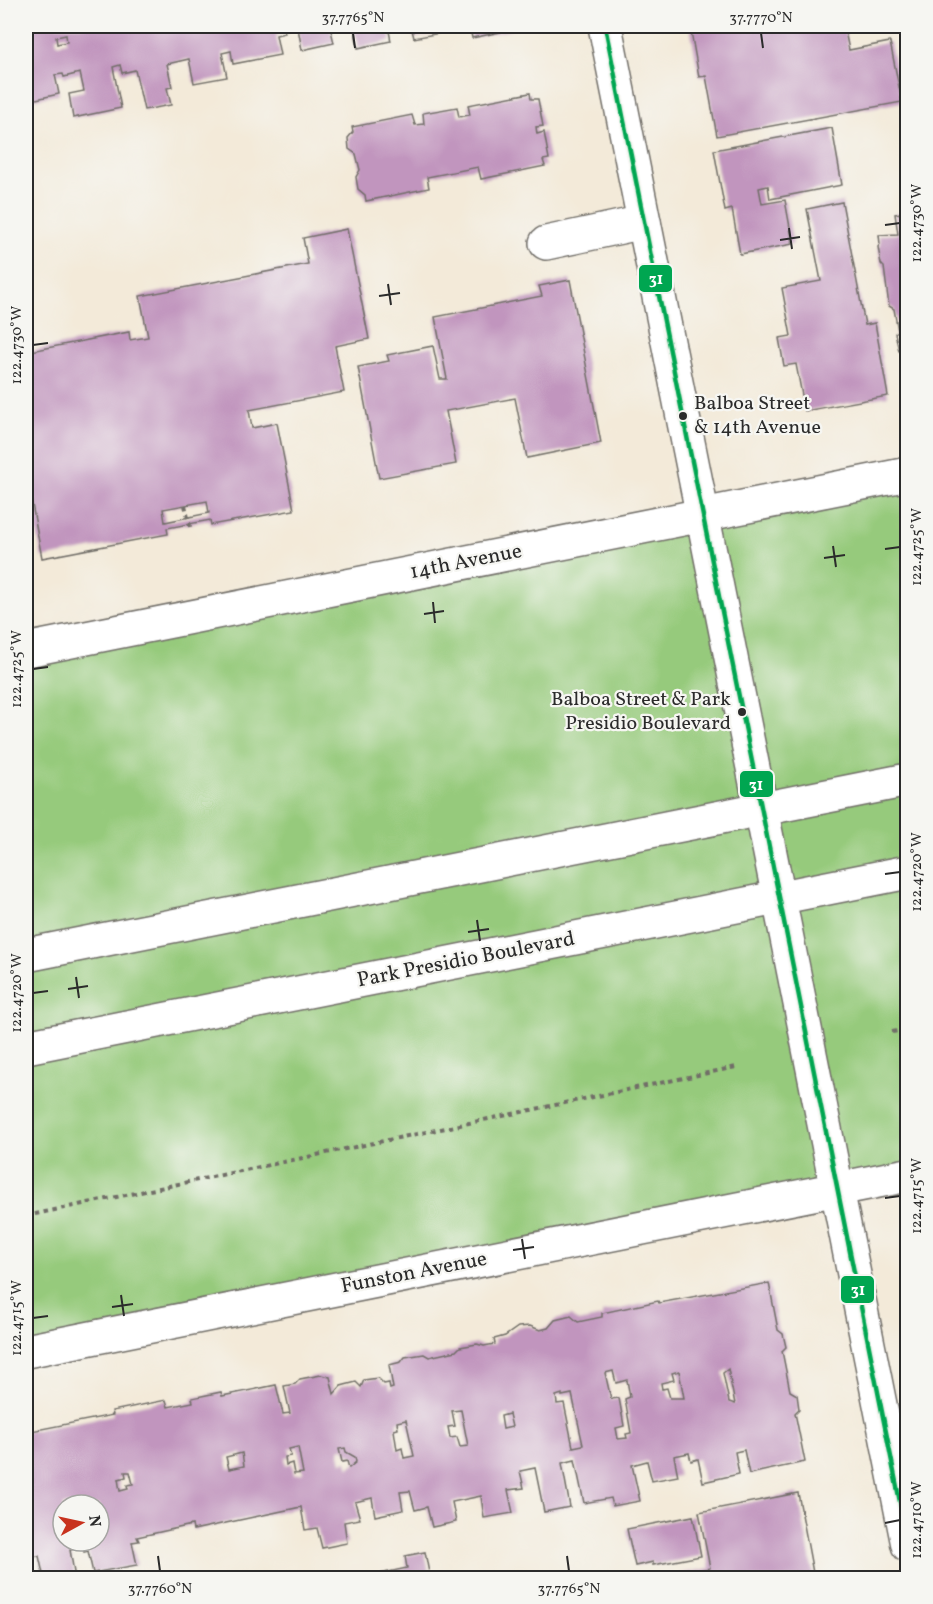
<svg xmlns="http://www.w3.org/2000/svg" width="933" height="1604" viewBox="0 0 933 1604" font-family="Vollkorn,serif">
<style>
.green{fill:#96ca7b;stroke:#607a53;stroke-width:1.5}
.building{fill:#c195be;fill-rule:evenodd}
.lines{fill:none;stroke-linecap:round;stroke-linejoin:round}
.minor-casing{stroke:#716e68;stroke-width:36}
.highway-casing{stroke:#716e68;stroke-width:36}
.path{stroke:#716e68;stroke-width:4;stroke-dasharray:4.5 4.5;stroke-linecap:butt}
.minor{stroke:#fff;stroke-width:33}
.highway{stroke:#fff;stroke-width:33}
.bus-1-casing{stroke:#f6f6f2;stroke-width:9}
.bus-1{stroke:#00a651;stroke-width:4.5}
.ticks{fill:none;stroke:#2b2b2b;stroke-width:2}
.bus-dot{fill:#2b2b2b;stroke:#f6f6f2;stroke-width:2}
.labels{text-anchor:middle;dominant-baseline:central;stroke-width:4.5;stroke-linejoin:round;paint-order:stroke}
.bus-label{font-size:20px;fill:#2b2b2b;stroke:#f6f6f2;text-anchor:start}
.street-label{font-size:21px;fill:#2b2b2b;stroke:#f6f6f2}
.line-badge{stroke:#f6f6f2;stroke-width:2}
.badge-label{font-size:16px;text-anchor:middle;font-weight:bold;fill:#fff}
.neatline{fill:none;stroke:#2b2b2b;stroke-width:2}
.ticks-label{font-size:15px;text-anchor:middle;fill:#2b2b2b}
</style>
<rect width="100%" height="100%" fill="#f6f6f2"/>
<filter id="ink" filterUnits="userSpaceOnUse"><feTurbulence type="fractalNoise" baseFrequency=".0167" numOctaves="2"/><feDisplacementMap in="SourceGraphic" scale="12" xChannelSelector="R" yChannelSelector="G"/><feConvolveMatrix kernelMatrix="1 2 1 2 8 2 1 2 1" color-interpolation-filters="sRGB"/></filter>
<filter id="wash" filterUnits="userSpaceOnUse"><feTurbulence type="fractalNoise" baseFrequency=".008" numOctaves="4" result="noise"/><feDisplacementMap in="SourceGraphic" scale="24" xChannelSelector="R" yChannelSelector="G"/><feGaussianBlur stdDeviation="1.35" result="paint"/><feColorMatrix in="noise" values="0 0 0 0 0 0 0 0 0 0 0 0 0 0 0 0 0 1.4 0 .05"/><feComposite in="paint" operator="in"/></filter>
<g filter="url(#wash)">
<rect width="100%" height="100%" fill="#f3ead9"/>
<!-- green -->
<path class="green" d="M 907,474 L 907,1175 L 26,1350 L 26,650 Z"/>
<g id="blocks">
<!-- building -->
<g class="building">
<path d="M 26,26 L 330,26 L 334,43 L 302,50 L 298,28 L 284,30 L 285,33 L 276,35 L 280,55 L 233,64 L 231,51 L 222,53 L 227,77 L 194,83 L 189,59 L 167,64 L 172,87 L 167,88 L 171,105 L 144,110 L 135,70 L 122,73 L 120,65 L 113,67 L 121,108 L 73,118 L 69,94 L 84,91 L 80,73 L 64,77 L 63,74 L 55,75 L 59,94 L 27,101 ZM 66,35 L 67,42 L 57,44 L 56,37 Z"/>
<path d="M 354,26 L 388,26 L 391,41 L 358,48 Z"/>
<path d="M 411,26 L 444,26 L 446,32 L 414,38 Z"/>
<path d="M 454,26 L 519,26 L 519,28 L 472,38 L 470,28 L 455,31 Z"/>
<path d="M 690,26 L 844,26 L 849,50 L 890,42 L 902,102 L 717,136 L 706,76 L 699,77 Z"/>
<path d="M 530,93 L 531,99 L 538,99 L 543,126 L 536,127 L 537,134 L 544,132 L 549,159 L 543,160 L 545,166 L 481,179 L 478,167 L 427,177 L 429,188 L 366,201 L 365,195 L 358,189 L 356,177 L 360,170 L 356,154 L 349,149 L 348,138 L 353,132 L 352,127 L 412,115 L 415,125 L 424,124 L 423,113 L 457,107 L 459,117 L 470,115 L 468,105 Z"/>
<path d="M 832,128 L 842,185 L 770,199 L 768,186 L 759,188 L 762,204 L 785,200 L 793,244 L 740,254 L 732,209 L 725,211 L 714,150 Z"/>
<path d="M 842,202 L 865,325 L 875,323 L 888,396 L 805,411 L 796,364 L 784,366 L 779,338 L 791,336 L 782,288 L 821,281 L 807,209 Z"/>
<path d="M 908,212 L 908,391 L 906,391 L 904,377 L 907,373 L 903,353 L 899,351 L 895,333 L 898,331 L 894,309 L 889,306 L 884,267 L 881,264 L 878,247 L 880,244 L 879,235 L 898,234 L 895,214 Z"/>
<path d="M 347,229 L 369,339 L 335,346 L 344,392 L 249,410 L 252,428 L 277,423 L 294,510 L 211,525 L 210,520 L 167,528 L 168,534 L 42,558 L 26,472 L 26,352 L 129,332 L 130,340 L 148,337 L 140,296 L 308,264 L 303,238 ZM 207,501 L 209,513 L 165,522 L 163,509 Z"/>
<path d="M 570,280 L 601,443 L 527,458 L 515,398 L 446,411 L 456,464 L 379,478 L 358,367 L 389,361 L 387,355 L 433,346 L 440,379 L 447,379 L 435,317 L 542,296 L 539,286 Z"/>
<path d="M 769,1283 L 778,1330 L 783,1334 L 786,1347 L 782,1351 L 790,1391 L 797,1395 L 799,1409 L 795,1413 L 805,1462 L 749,1474 L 744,1450 L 735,1452 L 739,1474 L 703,1482 L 698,1459 L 691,1461 L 689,1453 L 674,1456 L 678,1476 L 652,1481 L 647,1461 L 632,1465 L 640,1501 L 613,1506 L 611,1498 L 584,1503 L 575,1460 L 562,1463 L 570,1507 L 544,1512 L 535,1468 L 520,1471 L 524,1488 L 508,1490 L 513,1513 L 484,1518 L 481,1496 L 452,1502 L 456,1522 L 432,1527 L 427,1507 L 415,1510 L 410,1491 L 400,1492 L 403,1510 L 375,1516 L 372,1498 L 355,1502 L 360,1519 L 344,1522 L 347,1543 L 322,1548 L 317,1528 L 305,1530 L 301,1507 L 193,1530 L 192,1525 L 137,1537 L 139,1541 L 132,1542 L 137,1565 L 93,1573 L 88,1551 L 84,1552 L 83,1547 L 70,1550 L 75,1578 L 44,1578 L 39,1556 L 28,1557 L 29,1560 L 26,1561 L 26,1432 L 113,1415 L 112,1411 L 166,1400 L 168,1407 L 193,1402 L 192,1398 L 221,1392 L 222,1396 L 276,1385 L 283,1414 L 290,1413 L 284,1386 L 295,1384 L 300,1379 L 321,1375 L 330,1377 L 334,1394 L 341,1386 L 356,1382 L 361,1387 L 364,1380 L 378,1378 L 384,1384 L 389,1383 L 390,1389 L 393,1388 L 389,1365 L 401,1362 L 405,1357 L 424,1354 L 429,1357 L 456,1351 L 460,1347 L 477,1344 L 484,1346 L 495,1344 L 494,1339 L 505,1336 L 518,1327 L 530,1326 L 540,1330 L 548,1328 L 555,1320 L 571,1316 L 578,1322 L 602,1317 L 602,1313 L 658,1301 L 659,1303 ZM 728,1369 L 735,1404 L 729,1402 L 723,1373 ZM 613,1371 L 616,1383 L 627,1380 L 630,1397 L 625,1399 L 631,1433 L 626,1434 L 627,1438 L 618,1439 L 616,1428 L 624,1426 L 619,1398 L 611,1399 L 605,1373 ZM 679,1371 L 684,1398 L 670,1398 L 667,1388 L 662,1389 L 661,1383 L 674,1380 L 672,1373 ZM 562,1394 L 562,1396 L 572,1394 L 583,1445 L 573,1447 L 564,1403 L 557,1404 L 556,1396 ZM 461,1410 L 468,1446 L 460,1447 L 457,1437 L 450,1438 L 448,1427 L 455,1426 L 452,1411 ZM 509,1414 L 512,1427 L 503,1429 L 501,1416 ZM 406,1420 L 414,1456 L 404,1458 L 402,1448 L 397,1450 L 394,1430 L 398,1429 L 397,1422 ZM 298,1447 L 303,1473 L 294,1474 L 292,1463 L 286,1465 L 285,1457 L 291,1456 L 289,1449 ZM 345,1448 L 346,1452 L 355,1457 L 356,1462 L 349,1468 L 347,1461 L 342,1462 L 339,1449 ZM 242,1453 L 244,1466 L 229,1469 L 226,1457 ZM 125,1472 L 130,1472 L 133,1484 L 127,1485 L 128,1489 L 120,1491 L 118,1479 L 126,1477 ZM 63,1505 L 99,1505 L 99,1541 L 63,1541 Z"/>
<path d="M 798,1493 L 814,1578 L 680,1578 L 679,1574 L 710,1568 L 699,1512 Z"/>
<path d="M 693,1516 L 701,1556 L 653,1565 L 653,1562 L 635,1566 L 627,1529 Z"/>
<path d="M 425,1552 L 430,1578 L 380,1578 L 379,1574 L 407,1568 L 405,1556 Z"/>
</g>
</g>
</g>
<g filter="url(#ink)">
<use href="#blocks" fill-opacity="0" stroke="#716e68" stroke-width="1.5"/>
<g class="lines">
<!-- minor casing -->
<g class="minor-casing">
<g id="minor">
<path d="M 605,26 L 908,1545"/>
<path d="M 546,243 L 644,222"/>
<path d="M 26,650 L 908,474"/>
<path d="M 26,1351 L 908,1175"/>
</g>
</g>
<!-- highway casing -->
<g class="highway-casing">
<g id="highway">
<path d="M 26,955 L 908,780"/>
<path d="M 26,1047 L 908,872"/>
</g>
</g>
<!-- path -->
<g class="path">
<path d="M 185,505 L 191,531"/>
<path d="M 892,1032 L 908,1029"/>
<path d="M 26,1216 L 736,1067"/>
</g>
<!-- minor -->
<use href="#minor" class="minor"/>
<!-- highway -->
<use href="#highway" class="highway"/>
<!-- bus-1 casing -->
<g class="bus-1-casing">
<path id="bus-1" d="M 605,26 L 908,1542"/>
</g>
<!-- bus-1 -->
<use href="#bus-1" class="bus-1"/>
</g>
</g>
<!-- ticks -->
<path class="ticks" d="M 353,33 L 355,48M 761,33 L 763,48M 885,225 L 900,223M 789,228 L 792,249M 780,240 L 800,237M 388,284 L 391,305M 379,296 L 400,293M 33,345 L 48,343M 833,546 L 836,567M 885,549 L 900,547M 824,558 L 845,555M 433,602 L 435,623M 424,614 L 444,611M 33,669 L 48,667M 885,874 L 900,872M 477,920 L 480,941M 468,932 L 489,929M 76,977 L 79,998M 68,989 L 88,986M 33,993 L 48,991M 885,1198 L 900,1196M 522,1239 L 525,1259M 513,1250 L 534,1247M 121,1295 L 124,1316M 112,1307 L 133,1304M 33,1318 L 48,1316M 885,1523 L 900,1520M 158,1556 L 160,1571M 567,1556 L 569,1571"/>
<!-- markers -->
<g class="bus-dot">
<circle cx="683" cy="416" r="5"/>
<circle cx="742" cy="712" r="5"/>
</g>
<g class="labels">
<!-- bus labels -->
<g class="bus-label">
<text x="694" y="404">Balboa Street<tspan x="694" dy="24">&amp; 14th Avenue</tspan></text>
<text x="731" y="700" text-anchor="end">Balboa Street &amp; Park<tspan x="731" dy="24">Presidio Boulevard</tspan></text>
</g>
<!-- street labels -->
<g class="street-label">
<text transform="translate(466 562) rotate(-11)">14th Avenue</text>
<text transform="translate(466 960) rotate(-11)">Park Presidio Boulevard</text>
<text transform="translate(414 1273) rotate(-11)">Funston Avenue</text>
</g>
</g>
<g class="line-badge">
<rect x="638" y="264" width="35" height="29" rx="6" fill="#00a651"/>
<rect x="739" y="770" width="35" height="28" rx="6" fill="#00a651"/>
<rect x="840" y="1275" width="35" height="29" rx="6" fill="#00a651"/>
</g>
<g class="badge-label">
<text x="656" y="284">31</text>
<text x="756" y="790">31</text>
<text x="858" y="1295">31</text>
</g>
<!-- margin -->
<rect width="933" height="1604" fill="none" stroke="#f6f6f2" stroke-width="66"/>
<!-- north arrow -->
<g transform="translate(81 1523) rotate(82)"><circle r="28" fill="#f6f6f2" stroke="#a5a5a2" stroke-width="1.5"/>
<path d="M0-4.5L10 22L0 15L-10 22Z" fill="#c8321e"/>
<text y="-9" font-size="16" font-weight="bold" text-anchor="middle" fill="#2b2b2b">N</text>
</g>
<rect x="33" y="33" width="867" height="1538" class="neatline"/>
<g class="ticks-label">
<text x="353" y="22">37.7765°N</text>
<text x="761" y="22">37.7770°N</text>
<text transform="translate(916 223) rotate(-90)" y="5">122.4730°W</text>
<text transform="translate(16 345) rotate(-90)" y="5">122.4730°W</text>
<text transform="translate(916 547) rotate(-90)" y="5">122.4725°W</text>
<text transform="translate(16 669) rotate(-90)" y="5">122.4725°W</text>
<text transform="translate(916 872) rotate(-90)" y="5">122.4720°W</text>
<text transform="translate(16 993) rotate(-90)" y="5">122.4720°W</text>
<text transform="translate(916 1196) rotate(-90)" y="5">122.4715°W</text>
<text transform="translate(16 1318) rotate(-90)" y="5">122.4715°W</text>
<text transform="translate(916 1520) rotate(-90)" y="5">122.4710°W</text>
<text x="160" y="1593">37.7760°N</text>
<text x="569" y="1593">37.7765°N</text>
</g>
</svg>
